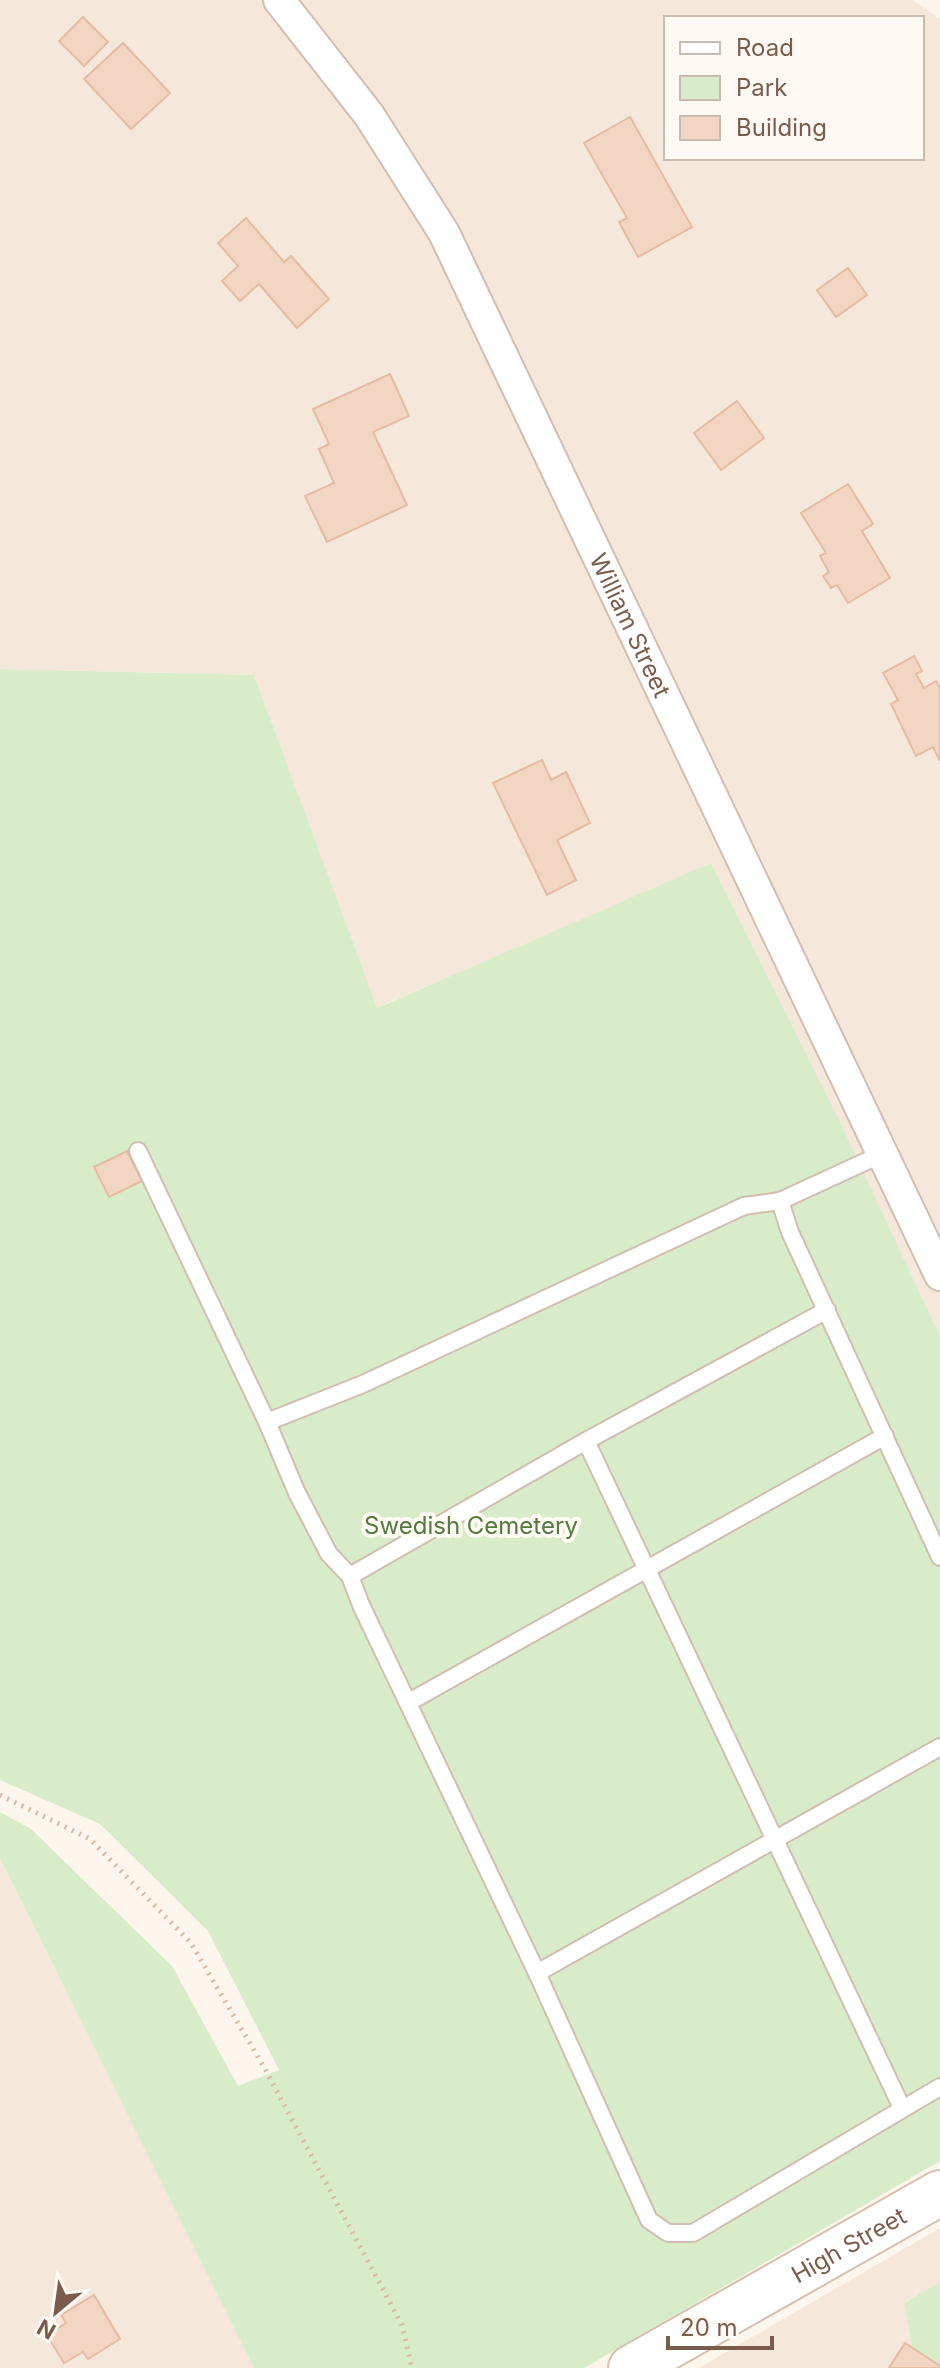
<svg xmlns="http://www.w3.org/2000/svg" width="940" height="2368" viewBox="0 0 940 2368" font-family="Inter,sans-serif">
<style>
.residential{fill:#f5e8da;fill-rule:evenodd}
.green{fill:#d8ecc9}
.building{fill:#f3d5c3;stroke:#e6bba3;stroke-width:2}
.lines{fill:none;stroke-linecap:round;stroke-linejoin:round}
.lane-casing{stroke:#d1beb0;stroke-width:20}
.street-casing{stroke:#d1beb0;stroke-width:34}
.secondary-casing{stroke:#d6c0b0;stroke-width:48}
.path{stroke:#d9b8a5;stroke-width:5;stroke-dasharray:2 6;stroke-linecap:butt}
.lane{stroke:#fff;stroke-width:16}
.street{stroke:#fff;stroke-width:30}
.secondary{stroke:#fff;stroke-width:44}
.labels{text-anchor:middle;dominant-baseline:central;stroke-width:8;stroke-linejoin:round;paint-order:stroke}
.street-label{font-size:24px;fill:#7a5c4d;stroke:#fffaf3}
.park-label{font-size:24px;fill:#537a41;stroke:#fffaf3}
</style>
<rect width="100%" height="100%" fill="#fdf6ec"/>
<!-- residential -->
<g class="residential">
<path d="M 0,0 L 913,0 L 940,19 L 940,1336 L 843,1128 L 711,864 L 376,1008 L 254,675 L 0,669 ZM 666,18 L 922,18 L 922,158 L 666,158 Z"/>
<path d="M 0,1859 L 254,2368 L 0,2368 Z"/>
<path d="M 940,2228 L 940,2282 L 904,2303 L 916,2368 L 699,2368 Z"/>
</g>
<!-- green -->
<g class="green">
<path d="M 0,669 L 254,675 L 377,1008 L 711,863 L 843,1128 L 940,1336 L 940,2161 L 584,2368 L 254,2368 L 0,1859 L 0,1812 L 31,1829 L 172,1966 L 238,2086 L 279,2070 L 208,1931 L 100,1824 L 0,1780 Z"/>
<path d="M 940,2282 L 940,2368 L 916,2368 L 904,2303 Z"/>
</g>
<!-- building -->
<g class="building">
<path d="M 83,17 L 108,42 L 84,66 L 59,41 Z"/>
<path d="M 123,43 L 170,93 L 131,129 L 84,79 Z"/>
<path d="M 630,117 L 692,227 L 638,257 L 619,222 L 627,218 L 584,143 Z"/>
<path d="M 246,218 L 284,262 L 291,256 L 329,299 L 297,328 L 259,284 L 240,301 L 222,281 L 238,266 L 218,243 Z"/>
<path d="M 848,268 L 867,295 L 836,317 L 817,290 Z"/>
<path d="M 390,374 L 409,416 L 373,432 L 407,505 L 327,542 L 305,496 L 334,483 L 319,449 L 329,444 L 313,409 Z"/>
<path d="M 737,401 L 764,438 L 721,470 L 694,433 Z"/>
<path d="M 848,484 L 873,524 L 862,531 L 890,578 L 848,603 L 837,585 L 831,588 L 823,576 L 829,572 L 820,556 L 826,553 L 801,513 Z"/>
<path d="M 914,656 L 922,671 L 916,674 L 924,688 L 936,681 L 940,688 L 940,761 L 933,747 L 916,756 L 891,704 L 898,700 L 883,673 Z"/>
<path d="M 542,760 L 551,780 L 566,772 L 590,823 L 557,840 L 576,880 L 547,895 L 493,783 Z"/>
<path d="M 127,1151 L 142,1181 L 109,1197 L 94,1167 Z"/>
<path d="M 94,2295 L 120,2339 L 88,2359 L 83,2352 L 64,2363 L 47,2335 L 66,2323 L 61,2315 Z"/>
<path d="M 905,2343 L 940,2366 L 940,2368 L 889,2368 Z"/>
</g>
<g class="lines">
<!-- lane casing -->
<g class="lane-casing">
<g id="lane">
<path d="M 138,1151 L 267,1422 L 297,1493 L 329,1554 L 350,1576 L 361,1605 L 537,1973 L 649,2220 L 668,2233 L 693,2233 L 940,2087"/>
<path d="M 780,1201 L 790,1232 L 940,1557"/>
<path d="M 267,1422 L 363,1384 L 744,1206 L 780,1201 L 882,1154"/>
<path d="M 586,1441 L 902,2108"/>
<path d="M 350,1576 L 586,1441 L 827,1310"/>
<path d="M 409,1702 L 885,1436"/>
<path d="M 537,1973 L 940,1747"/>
</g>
</g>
<!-- street casing -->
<g class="street-casing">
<g id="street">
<path id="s1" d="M 279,0 L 369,115 L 444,233 L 940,1275"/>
</g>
</g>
<!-- secondary casing -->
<g class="secondary-casing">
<g id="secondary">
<path id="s2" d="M 631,2368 L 940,2193"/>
</g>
</g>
<!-- path -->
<path class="path" d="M 0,1795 L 90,1839 L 191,1943 L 265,2069 L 402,2325 L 412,2368"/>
<!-- lane -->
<use href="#lane" class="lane"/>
<!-- street -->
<use href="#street" class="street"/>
<!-- secondary -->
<use href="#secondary" class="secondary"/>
</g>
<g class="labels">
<!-- street labels -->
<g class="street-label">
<text stroke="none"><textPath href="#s1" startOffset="720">William Street</textPath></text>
<text stroke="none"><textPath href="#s2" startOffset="250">High Street</textPath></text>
</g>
<!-- park labels -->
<g class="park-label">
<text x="471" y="1525">Swedish Cemetery</text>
</g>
</g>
<!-- legend -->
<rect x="664" y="16" width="260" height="144" fill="#fffaf3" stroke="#cabbb1" stroke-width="2"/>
<rect x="680" y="42" width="40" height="12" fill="#ffffff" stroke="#cabbb1" stroke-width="2"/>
<text x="736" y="56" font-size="24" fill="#7a5c4d">Road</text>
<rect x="680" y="76" width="40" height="24" fill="#d8ecc9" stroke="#cabbb1" stroke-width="2"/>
<text x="736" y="96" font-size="24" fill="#7a5c4d">Park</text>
<rect x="680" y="116" width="40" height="24" fill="#f3d5c3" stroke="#cabbb1" stroke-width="2"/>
<text x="736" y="136" font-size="24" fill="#7a5c4d">Building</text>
<!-- north arrow -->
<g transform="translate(56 2312) rotate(209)" stroke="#fffaf3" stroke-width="6" paint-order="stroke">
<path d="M0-6L14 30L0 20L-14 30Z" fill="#7a5c4d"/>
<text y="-12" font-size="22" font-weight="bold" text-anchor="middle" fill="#7a5c4d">N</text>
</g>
<!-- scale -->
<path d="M668 2336v12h104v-12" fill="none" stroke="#7a5c4d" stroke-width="4"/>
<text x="680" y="2336" font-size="24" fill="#7a5c4d" stroke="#fffaf3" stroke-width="6" paint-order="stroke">20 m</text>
</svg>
